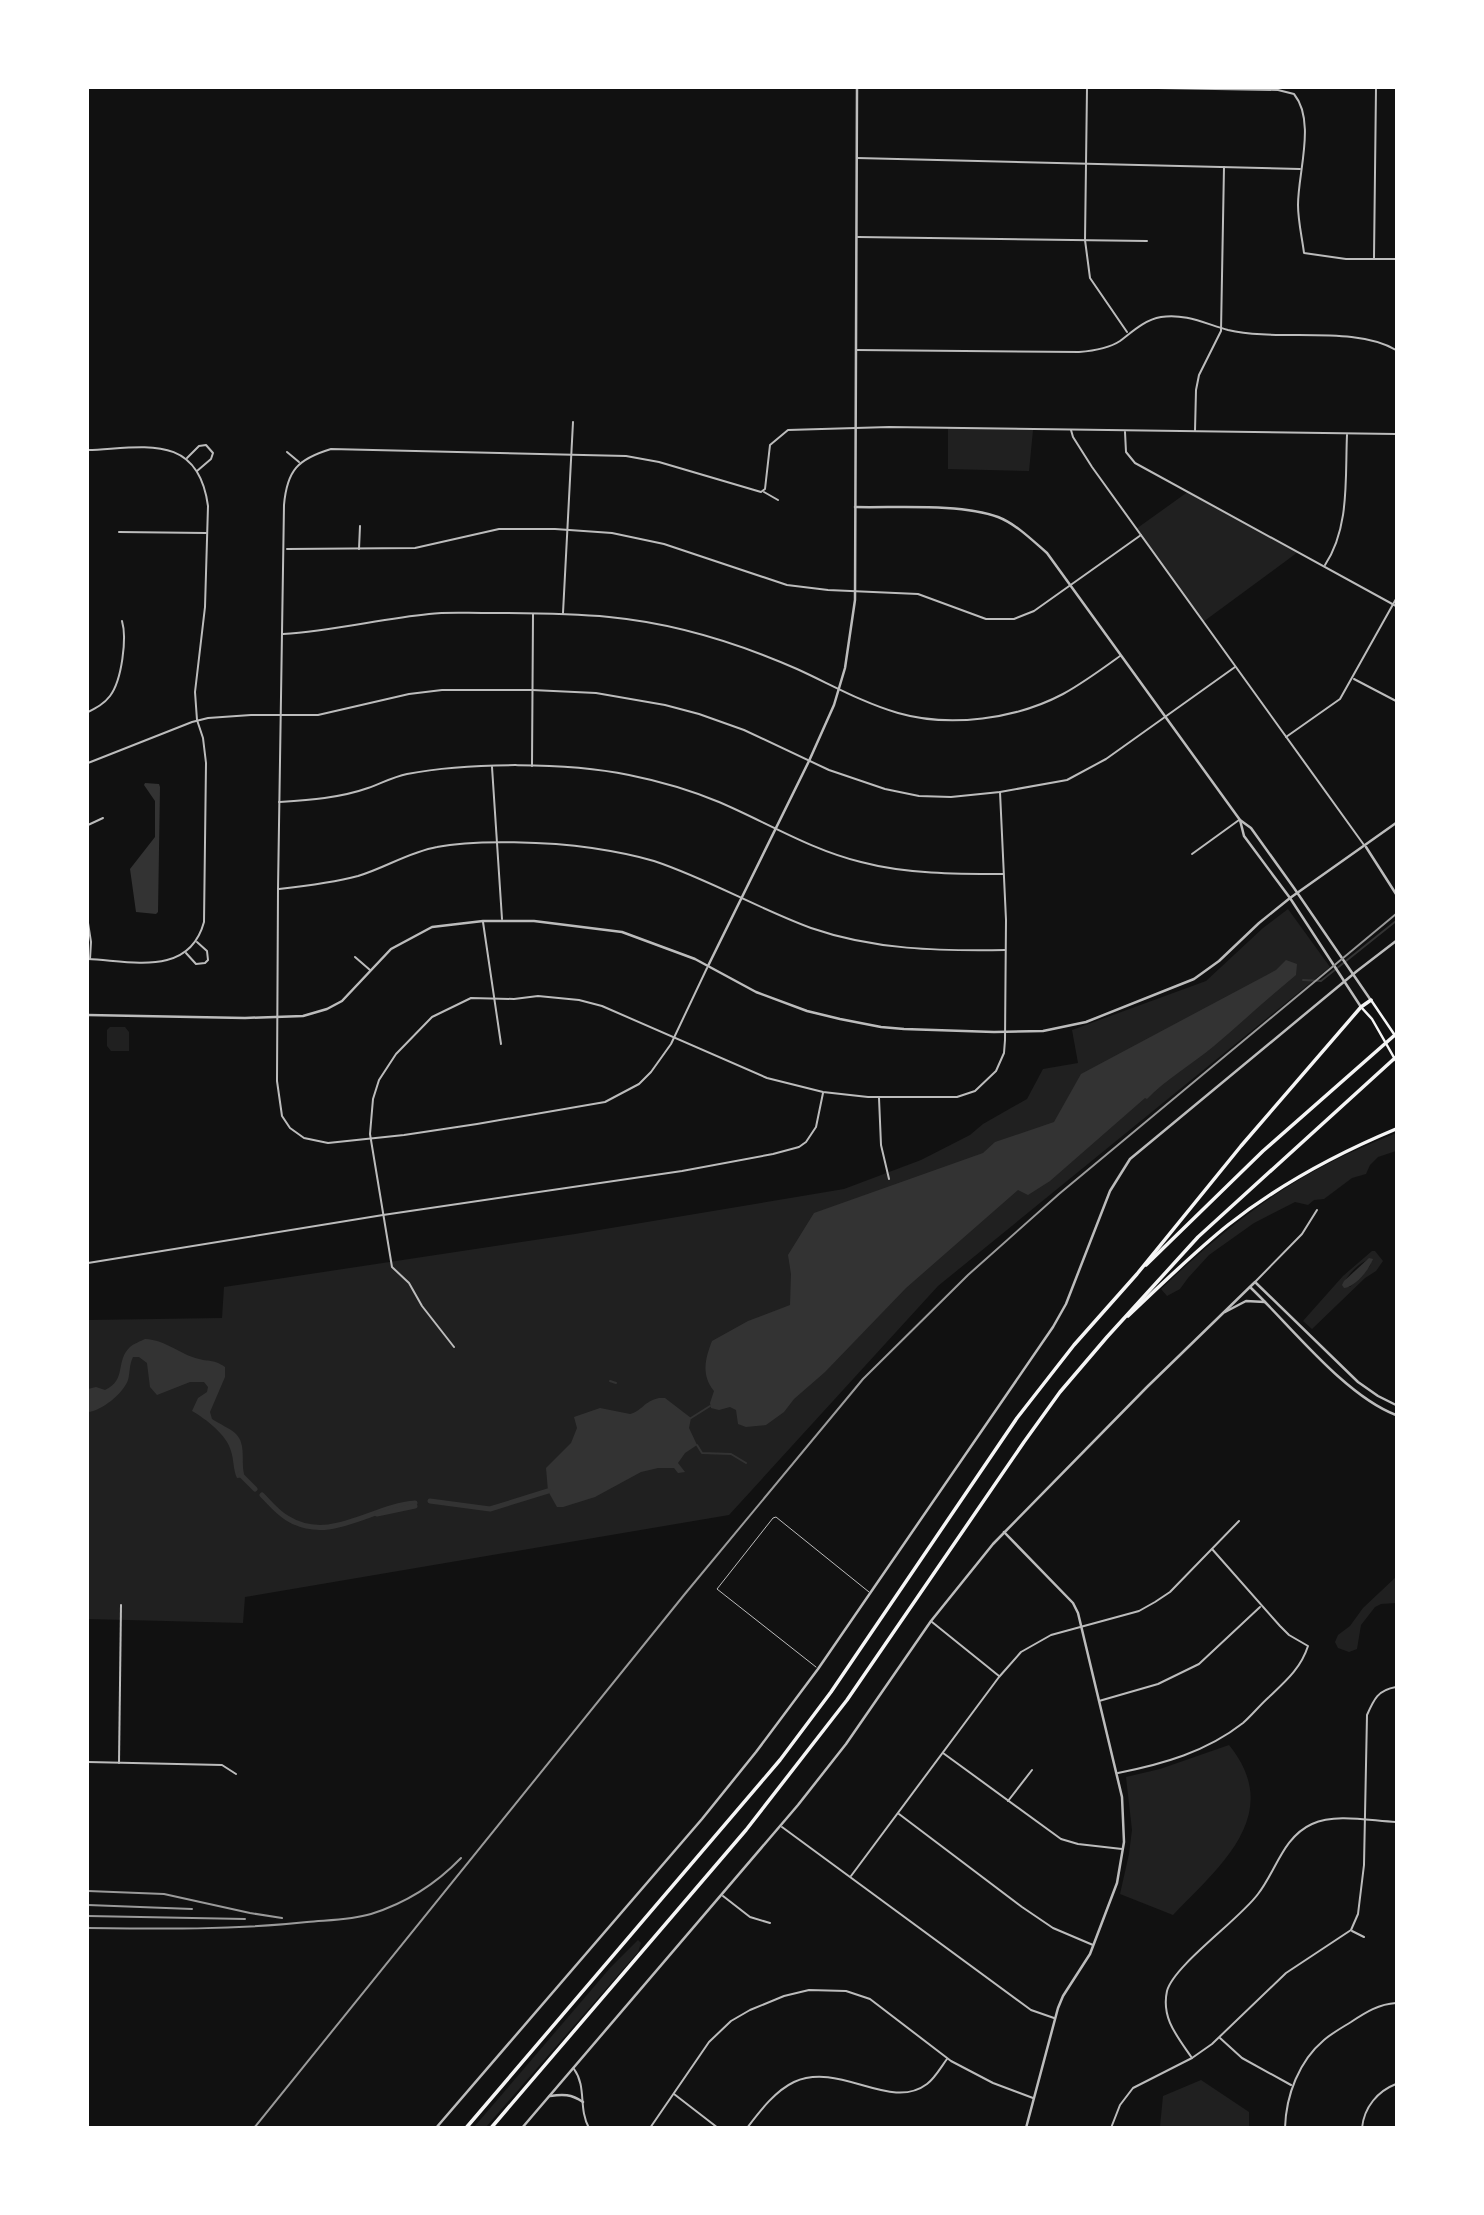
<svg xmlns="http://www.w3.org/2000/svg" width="1484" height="2215" viewBox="0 0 1484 2215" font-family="'PT Serif',serif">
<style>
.green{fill:#202020;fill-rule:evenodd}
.water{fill:#333}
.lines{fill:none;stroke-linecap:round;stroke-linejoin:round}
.stream{stroke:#333;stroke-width:2}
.canal{stroke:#333;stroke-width:5}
.service{stroke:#bcbcbc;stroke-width:1}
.minor{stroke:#bcbcbc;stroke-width:2}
.tertiary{stroke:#bcbcbc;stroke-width:2.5}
.secondary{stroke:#f5f5f5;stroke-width:2.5}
.motorway{stroke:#f5f5f5;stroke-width:3.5}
.rail{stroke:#9a9a9a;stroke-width:2}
</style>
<rect width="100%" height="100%" fill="#111"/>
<!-- green -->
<g class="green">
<path d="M 948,428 L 1033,430 L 1029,471 L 948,469 Z"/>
<path d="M 1189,491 L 1298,552 L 1203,622 L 1136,529 Z"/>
<path d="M 1288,909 L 1330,967 L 938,1286 L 729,1515 L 245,1597 L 243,1623 L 88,1619 L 88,1320 L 222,1318 L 224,1287 L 575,1234 L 844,1189 L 921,1160 L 970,1135 L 983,1124 L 1027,1099 L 1043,1069 L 1078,1063 L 1072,1030 L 1206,981 L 1263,928 Z"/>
<path d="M 110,1027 L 125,1027 L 129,1032 L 129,1051 L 111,1051 L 107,1046 L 107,1030 Z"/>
<path d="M 1396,1133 L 1396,1151 L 1378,1157 L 1370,1165 L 1366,1174 L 1352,1178 L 1324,1199 L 1314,1200 L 1308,1205 L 1295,1202 L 1254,1223 L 1209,1255 L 1188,1278 L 1180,1289 L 1167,1296 L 1161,1289 C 1209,1243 1260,1200 1318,1169 C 1343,1155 1370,1144 1396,1133 Z"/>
<path d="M 1372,1251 L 1375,1251 L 1383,1261 L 1376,1271 L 1365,1278 L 1312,1329 L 1303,1321 L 1343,1276 ZM 1372,1259 L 1370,1266 L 1350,1287 L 1343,1287 C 1345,1276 1361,1260 1372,1259 Z"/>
<path d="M 1396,1577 L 1396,1603 L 1381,1604 L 1375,1607 L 1361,1625 L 1357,1649 L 1349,1652 L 1338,1648 L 1335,1642 L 1338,1635 L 1350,1626 L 1363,1608 Z"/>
<path d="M 1229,1745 C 1285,1814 1220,1866 1173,1915 L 1120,1894 L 1129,1854 L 1132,1830 L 1126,1777 L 1160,1769 Z"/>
<path d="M 638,1940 L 641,1943 L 638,1952 L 486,2127 L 474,2127 L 610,1968 Z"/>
<path d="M 1201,2080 L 1249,2112 L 1249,2127 L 1160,2127 L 1163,2096 Z"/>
</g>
<!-- water -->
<g class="water">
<path d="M 145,783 L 159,784 L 160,787 L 158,912 L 156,914 L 136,912 L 130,869 L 155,837 L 155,801 L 144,785 Z"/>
<path d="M 1286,960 L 1297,964 L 1296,975 C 1268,998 1241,1023 1214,1046 C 1192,1064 1165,1080 1147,1099 L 1145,1098 L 1050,1181 L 1028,1195 L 1018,1190 L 906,1288 L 825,1372 L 794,1399 L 784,1412 L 766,1425 L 746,1427 L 738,1424 L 736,1410 L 730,1407 L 719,1410 L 711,1408 L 710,1403 L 714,1391 C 701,1375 705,1359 712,1341 L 748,1321 L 790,1305 L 791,1274 L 788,1255 L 814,1213 L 983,1153 L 995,1142 L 1054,1122 L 1081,1074 L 1276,970 Z"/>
<path d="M 1369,1258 L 1373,1259 C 1369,1270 1355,1287 1344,1288 L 1342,1285 L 1344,1281 Z"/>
<path d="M 145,1339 C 166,1340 179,1354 199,1359 C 211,1362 213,1359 225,1367 L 225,1377 L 210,1412 L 212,1419 C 219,1424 230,1428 236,1434 C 247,1445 240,1463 245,1477 L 237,1478 C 233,1469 234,1460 231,1451 C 227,1435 206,1419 192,1411 L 198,1398 L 207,1392 L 208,1387 L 204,1382 L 190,1382 L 157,1395 L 150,1387 L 147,1363 L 139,1357 L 133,1357 C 129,1365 130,1373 128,1380 C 123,1394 101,1411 88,1412 L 88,1389 L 96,1387 L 105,1390 C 127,1380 115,1361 130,1347 C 133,1344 141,1341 145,1339 Z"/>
<path d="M 659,1398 L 665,1398 L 691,1418 L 689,1428 L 697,1445 L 685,1453 L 678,1463 L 685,1472 L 678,1473 L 674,1468 L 658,1468 L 641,1472 L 595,1497 L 563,1507 L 557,1507 L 548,1491 L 546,1468 L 571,1443 L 577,1428 L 574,1417 L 600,1408 L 630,1414 C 641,1412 644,1401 659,1398 Z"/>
</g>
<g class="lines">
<!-- stream -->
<g class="stream">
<path d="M 1303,980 L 1321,981 L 1396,921"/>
<path d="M 610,1381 L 616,1383"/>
<path d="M 691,1418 L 710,1406"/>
<path d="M 697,1445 L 702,1453 L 731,1454 L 746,1463"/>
</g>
<!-- canal -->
<g class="canal">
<path d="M 240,1474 L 255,1489"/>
<path d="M 262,1495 C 270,1503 277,1512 287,1518 C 330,1545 372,1506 415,1503"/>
<path d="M 430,1501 L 490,1509 L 548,1491"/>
<path d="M 377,1514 L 415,1506"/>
</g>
<!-- service -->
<path class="service" d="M 816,1667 L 717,1589 L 773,1518 L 776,1517 L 869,1592"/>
<!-- minor -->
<g class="minor">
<path d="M 1087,88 L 1085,240 L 1090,278 L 1127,332"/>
<path d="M 1158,88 L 1278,90 L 1294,94 C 1316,121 1298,172 1298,205 C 1298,221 1302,237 1304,253 L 1346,259 L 1396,259"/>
<path d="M 857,158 L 1300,169"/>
<path d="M 858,237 L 1147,241"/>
<path d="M 1374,258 L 1376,88"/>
<path d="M 856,350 L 1079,352 C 1092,351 1108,349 1120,341 C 1132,332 1144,320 1161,317 C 1185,313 1206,324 1228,330 C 1279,342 1354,325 1396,350"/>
<path d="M 1071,430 L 1073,437 L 1092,467 L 1364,845"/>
<path d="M 1195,431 L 1196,390 L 1199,375 L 1221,331 L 1224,167"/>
<path d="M 1125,432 L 1126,452 L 1135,463 L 1396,606"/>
<path d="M 88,450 C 143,448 198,432 208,506 L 205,607 L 195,692 L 197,720 L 203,738 L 206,763 L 204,922 C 189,977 132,961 88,959"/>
<path d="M 287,452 L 299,462"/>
<path d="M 187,458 L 199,446 L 206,445 L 213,453 L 211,459 L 197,471"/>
<path d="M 764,492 L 778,500"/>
<path d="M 119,532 L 206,533"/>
<path d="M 287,549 L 415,548 L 499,529 L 555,529 L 612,533 L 664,544 L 787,585 L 828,590 L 918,594 L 986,619 L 1014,619 L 1034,611 L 1141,535"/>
<path d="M 359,549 L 360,526"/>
<path d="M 1325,565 C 1350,527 1345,478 1347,435"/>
<path d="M 563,613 L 573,422"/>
<path d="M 283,634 C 334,631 379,619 429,614 C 446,612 464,613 482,613 C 524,613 566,613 609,617 C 672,623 738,643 797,669 C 830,684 863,703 898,713 C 950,728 1016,719 1063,694 C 1083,683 1102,669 1120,656"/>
<path d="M 1354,679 L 1396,701"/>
<path d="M 88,712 C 96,708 104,704 110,696 C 122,680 127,638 122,621"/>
<path d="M 1286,737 L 1340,699 L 1396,599"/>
<path d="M 88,763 L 192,722 L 208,718 L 251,715 L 318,715 L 409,694 L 442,690 L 532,690 L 596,693 L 665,705 L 699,714 L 744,730 L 829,770 L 885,789 L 919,796 L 951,797 L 1000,792 L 1067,780 L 1106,759 L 1235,667"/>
<path d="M 532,766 L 533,614"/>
<path d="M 492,767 L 502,919"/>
<path d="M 279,802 C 309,800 340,798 368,788 C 382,783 393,777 407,774 C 468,762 568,762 629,775 C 659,781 690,790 719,802 C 766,822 811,850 861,862 C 906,874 956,874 1003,874"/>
<path d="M 88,825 L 103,818"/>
<path d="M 1192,854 L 1239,820"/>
<path d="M 279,889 C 306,886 332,883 358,876 C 385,868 409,852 437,847 C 476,839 552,842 592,848 C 612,851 634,855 654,861 C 708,879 757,908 811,928 C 874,950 939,951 1005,950"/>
<path d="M 483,922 L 501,1044"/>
<path d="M 88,923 L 91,942 L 90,959"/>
<path d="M 186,953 L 196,964 L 205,963 L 208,960 L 207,951 L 197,942"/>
<path d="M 355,957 L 370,970"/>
<path d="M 707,968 L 671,1044 L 651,1072 L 639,1084 L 605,1102 L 477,1124 L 404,1135 L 328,1143 L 304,1138 L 290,1128 L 282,1116 L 277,1081 L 278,889 L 284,505 C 287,470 298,459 331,449 L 626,456 L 659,462 L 761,492 L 765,489 L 770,445 L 788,430 L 889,427 L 1396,434"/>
<path d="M 879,1098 L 881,1145 L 889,1179"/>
<path d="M 88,1263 L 383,1215 L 682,1171 L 773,1154 L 799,1147 L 806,1142 L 816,1127 L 823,1093"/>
<path d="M 1255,1282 L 1302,1234 L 1317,1210"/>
<path d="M 454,1347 L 422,1306 L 409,1283 L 392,1267 L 370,1134 L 373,1099 L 379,1080 L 396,1054 L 432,1017 L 471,998 L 514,999 L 538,996 L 579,1000 L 602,1006 L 767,1078 L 823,1092 L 868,1097 L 957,1097 L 975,1091 L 996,1071 L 1004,1053 L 1005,1040 L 1006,920 L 1000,792"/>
<path d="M 932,1622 L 999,1676"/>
<path d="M 1099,1701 L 1158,1684 L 1199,1664 L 1260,1607"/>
<path d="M 943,1753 L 1061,1839 L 1078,1844 L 1122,1849"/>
<path d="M 88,1762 L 222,1765 L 236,1774"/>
<path d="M 119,1763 L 121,1605"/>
<path d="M 1118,1773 C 1163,1764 1206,1752 1243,1723 C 1252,1715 1260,1705 1269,1697 C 1286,1681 1301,1668 1308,1646 L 1289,1635 L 1280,1626 L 1212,1549"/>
<path d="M 1008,1801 L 1032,1770"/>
<path d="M 899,1814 L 1022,1907 L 1053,1928 L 1093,1945"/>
<path d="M 782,1827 L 1031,2010 L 1054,2018"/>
<path d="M 851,1876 L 999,1677 L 1021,1652 L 1051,1635 L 1139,1611 L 1155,1602 L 1170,1592 L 1239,1521"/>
<path d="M 723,1896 L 750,1917 L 770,1923"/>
<path d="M 1352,1931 L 1364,1937"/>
<path d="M 1220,2038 L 1242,2058 L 1291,2085"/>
<path d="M 1192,2058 C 1177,2036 1161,2018 1167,1991 C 1174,1965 1240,1919 1258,1894 C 1276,1871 1283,1837 1312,1824 C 1336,1813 1371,1821 1396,1822"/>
<path d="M 574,2069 C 587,2087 578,2108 589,2128"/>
<path d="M 674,2094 L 718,2128"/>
<path d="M 650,2128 L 709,2042 L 731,2021 L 750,2010 L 784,1996 L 809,1990 L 846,1991 L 870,1999 L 951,2061 L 993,2083 L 1033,2098"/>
<path d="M 747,2128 C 760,2111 775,2091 794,2082 C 840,2061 890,2112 927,2084 C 935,2078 941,2067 947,2059"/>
<path d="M 1111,2128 L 1120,2105 L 1133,2088 L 1192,2058 L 1212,2044 L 1286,1973 L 1351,1930 L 1358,1914 L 1364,1865 L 1367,1715 C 1374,1699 1378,1690 1396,1687"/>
<path d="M 1285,2128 C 1286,2095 1299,2061 1324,2040 C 1332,2033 1343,2027 1351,2022 C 1366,2012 1379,2004 1396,2003"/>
<path d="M 1362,2128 C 1364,2107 1378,2091 1396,2084"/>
</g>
<!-- tertiary -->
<g class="tertiary">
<path d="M 855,507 C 897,508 960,503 998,517 C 1016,524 1032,540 1047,553 L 1240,820 L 1251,828 L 1294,888 L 1370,999"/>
<path d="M 1240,820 L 1244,836 L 1290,898 L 1361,1007"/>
<path d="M 1366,847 L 1396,894"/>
<path d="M 708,966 L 809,761 L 834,705 L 845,668 L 855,600 L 857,88"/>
<path d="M 88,1015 L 245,1018 L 303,1016 L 327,1009 L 342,1001 L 391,949 L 432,927 L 483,921 L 534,921 L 622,932 L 695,959 L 756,992 L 807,1011 L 840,1019 L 881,1027 L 904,1029 L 994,1032 L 1043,1031 L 1086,1022 L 1194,979 L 1219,961 L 1259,923 L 1290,898 L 1396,823"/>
<path d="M 1250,1287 C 1291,1326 1344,1395 1396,1415"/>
<path d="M 1225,1312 L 1246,1301 L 1265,1302"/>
<path d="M 1004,1532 L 1073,1603 L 1078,1613 L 1122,1797 L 1124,1842 L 1117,1883 L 1090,1954 L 1063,1996 L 1058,2008 L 1026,2128"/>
<path d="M 550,2096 C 563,2094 571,2094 583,2102"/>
<path d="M 436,2128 L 702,1819 L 756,1752 L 818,1669 L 1053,1327 L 1066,1304 L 1110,1191 L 1130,1159 L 1357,971 L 1396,941"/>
<path d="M 522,2128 L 798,1805 L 846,1744 L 931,1621 L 993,1544 L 1147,1387 L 1255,1282 L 1358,1382 L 1378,1396 L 1396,1405"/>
</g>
<!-- secondary -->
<g class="secondary">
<path d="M 1371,1000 L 1396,1037"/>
<path d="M 1361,1007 L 1372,1019 L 1396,1061"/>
</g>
<!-- motorway -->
<g class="motorway">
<path d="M 1146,1265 L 1263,1151 L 1396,1034"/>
<path d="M 1128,1316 C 1161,1285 1193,1253 1228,1225 C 1280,1184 1336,1154 1396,1129"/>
<path d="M 466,2128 L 780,1760 L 831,1692 L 1017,1418 L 1074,1345 L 1137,1274 L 1241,1146 L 1361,1007 L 1371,1000"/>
<path d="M 491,2128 L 746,1830 L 847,1700 L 1024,1442 L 1060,1392 L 1107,1337 L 1198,1237 L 1396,1057"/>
</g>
<!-- rail -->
<g class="rail">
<path d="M 88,1891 L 164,1894 L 250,1913 L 282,1918"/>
<path d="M 88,1905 L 192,1909"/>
<path d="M 88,1916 L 245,1919"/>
<path d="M 88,1928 C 161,1929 234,1930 307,1922 C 328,1920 351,1920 371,1914 C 406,1903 436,1884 461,1858"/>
<path d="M 254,2128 L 684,1595 L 863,1379 L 968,1275 L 1059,1194 L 1396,914"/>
</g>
</g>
<!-- border -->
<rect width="1484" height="2215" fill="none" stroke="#ffffff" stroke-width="178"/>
</svg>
